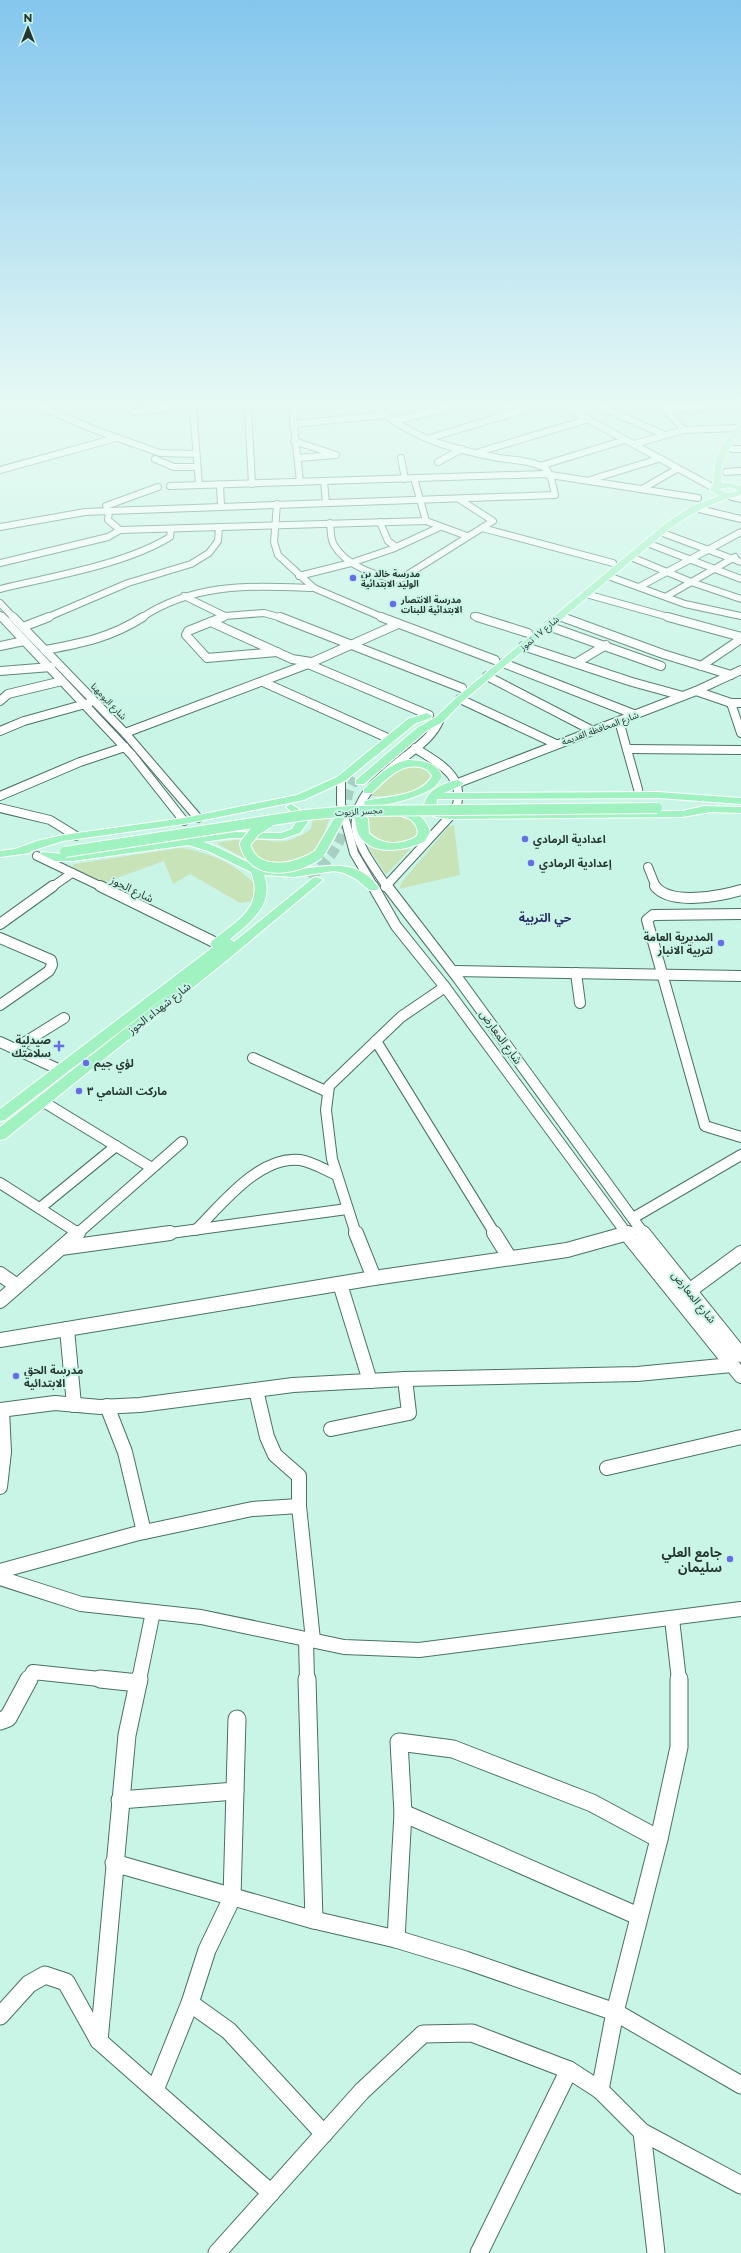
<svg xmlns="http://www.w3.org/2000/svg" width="741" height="2253" viewBox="0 0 741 2253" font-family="Montserrat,'Noto Sans Arabic',sans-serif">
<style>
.green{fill:#c9e3b9}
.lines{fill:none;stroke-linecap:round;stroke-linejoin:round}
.major-tunnel{stroke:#a8cfc3;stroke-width:10;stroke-dasharray:10 5;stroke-linecap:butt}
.minor-far4-casing{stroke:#497166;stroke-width:8}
.minor-far3-casing{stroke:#497166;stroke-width:10}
.minor-far2-casing{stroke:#497166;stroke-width:12}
.minor-far1-casing{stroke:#497166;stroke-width:16}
.minor-casing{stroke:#497166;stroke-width:19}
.major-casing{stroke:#fff;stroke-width:2}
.minor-far4{stroke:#fff;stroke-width:6}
.minor-far3{stroke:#fff;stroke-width:8}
.minor-far2{stroke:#fff;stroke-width:10}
.minor-far1{stroke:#fff;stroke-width:14}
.minor{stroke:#fff;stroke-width:17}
.major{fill:#a0f2c1;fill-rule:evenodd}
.major-bridge-casing{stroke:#fff;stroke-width:12;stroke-linecap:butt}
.major-bridge{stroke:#a0f2c1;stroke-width:10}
.poi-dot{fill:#666ee7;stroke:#c9f5e7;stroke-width:1.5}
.labels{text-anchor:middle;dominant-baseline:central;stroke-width:4;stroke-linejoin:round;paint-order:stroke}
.far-poi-label{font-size:9px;font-weight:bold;fill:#263732;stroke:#c9f5e7;text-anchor:start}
.far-street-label{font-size:9px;fill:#263732;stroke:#c9f5e7}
.poi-label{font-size:11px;font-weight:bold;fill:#263732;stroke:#c9f5e7;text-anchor:start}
.street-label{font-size:11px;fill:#263732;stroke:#c9f5e7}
.neighbourhood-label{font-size:12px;font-weight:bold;fill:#2a2e68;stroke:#c9f5e7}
.near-poi-label{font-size:13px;font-weight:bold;fill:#263732;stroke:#c9f5e7;text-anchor:end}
</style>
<rect width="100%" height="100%" fill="#c9f5e7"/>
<!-- green -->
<g class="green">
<path d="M 416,766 L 429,770 L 433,776 C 419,795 391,797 369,796 C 385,780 393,768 416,766 Z"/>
<path d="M 403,816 L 413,819 L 419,832 C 409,844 377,850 368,833 C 366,829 366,821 365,817 Z"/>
<path d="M 330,817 L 317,853 L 300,864 L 251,862 L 216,843 C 225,842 235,839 245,839 C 274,839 283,849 311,829 L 313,819 Z"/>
<path d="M 454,825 L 460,875 L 399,889 L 402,882 L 449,826 Z"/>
<path d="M 367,845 L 385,851 L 411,848 L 386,875 Z"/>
<path d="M 179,848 C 204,850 239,865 255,885 L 253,901 L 240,903 L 190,874 L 173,884 L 164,861 L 103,883 L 72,867 L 74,864 Z"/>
</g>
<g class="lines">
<!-- major-tunnel -->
<path class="major-tunnel" d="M 310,878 C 324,864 339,849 344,829 C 349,809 342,797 356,779"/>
<!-- minor-far4 casing -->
<g class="minor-far4-casing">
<g id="minor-far4">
<path d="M 43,408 L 98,431 L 160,453 L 196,454"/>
<path d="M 193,408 L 199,485"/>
<path d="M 248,408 L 252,484"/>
<path d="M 292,408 L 300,482"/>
<path d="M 567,408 L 714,488"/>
<path d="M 603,408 L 665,435"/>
<path d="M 664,408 L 684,430"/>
<path d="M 665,409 L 705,408"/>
<path d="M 134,412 L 169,408"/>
<path d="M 394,421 L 447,408"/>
<path d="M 293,424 L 384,415"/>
<path d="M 430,438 L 530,408"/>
<path d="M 294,441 L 336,455 L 298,458"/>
<path d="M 634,444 L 684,430 L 740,428"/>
<path d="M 732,449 L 741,449"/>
<path d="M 479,452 L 589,419"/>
<path d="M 401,458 L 405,479"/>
<path d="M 155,459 L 174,467 L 197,467"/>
<path d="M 438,462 L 462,449"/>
<path d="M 540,466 L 625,440"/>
<path d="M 0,470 L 116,438"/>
<path d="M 726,472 L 741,471"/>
<path d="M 414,478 L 426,521 L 467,536"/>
<path d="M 590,480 L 658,459"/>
<path d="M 324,481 L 326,503"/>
<path d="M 220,485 L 221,506"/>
<path d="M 170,486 L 544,474 L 698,498"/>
<path d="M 642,489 L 677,469"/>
<path d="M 729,496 L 741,499"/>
<path d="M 277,504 L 274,542 L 278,555 L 314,588 L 384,618"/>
<path d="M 106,506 L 158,487"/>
<path d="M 695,508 L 741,519"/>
<path d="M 380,522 L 388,541 L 396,547"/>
<path d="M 330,523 C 331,530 330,538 334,545 C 346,566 376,576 399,580 L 493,521 L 459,499"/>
<path d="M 0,527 L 85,512 L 109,511"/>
<path d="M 482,528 L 613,563"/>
<path d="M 120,530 L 108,520 L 109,511 L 555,495 C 553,487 552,475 546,469 C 537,461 511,460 499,458 C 457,450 410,439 379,408"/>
<path d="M 660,532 L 741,562"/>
<path d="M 647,543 L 741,579"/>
<path d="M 631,557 L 691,582 L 741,599"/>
<path d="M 0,563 L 108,537 L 120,530 L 426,521"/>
<path d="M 299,576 L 351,563 L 392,549 L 440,527"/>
<path d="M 608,576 L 685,604 L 741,616"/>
<path d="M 639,587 L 741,532"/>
<path d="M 0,589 C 53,576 124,565 170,537 L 171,529"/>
<path d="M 586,594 L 672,618"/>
<path d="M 184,596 L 225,616 L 264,613 L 282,618"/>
<path d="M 667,596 L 735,557"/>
<path d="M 0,603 L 14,618"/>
<path d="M 0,615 L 3,618"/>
<path d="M 474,616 L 480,618"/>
<path d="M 560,616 L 565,618"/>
<path d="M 46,618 L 128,583 L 191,564 L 209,553 L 218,541 L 219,527"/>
<path d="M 141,618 C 195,582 252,586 314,588"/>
<path d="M 220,618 L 225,616"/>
</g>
</g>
<!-- minor-far3 casing -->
<g class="minor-far3-casing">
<g id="minor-far3">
<path d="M 2,617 L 132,755 L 184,821"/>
<path d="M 13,617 L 125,733 L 198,818"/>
<path d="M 223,617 L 188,631 L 186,635 L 207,658 L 277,652"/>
<path d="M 280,617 L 462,688"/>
<path d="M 381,617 L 495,660"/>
<path d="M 477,617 L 528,633"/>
<path d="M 562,617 L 663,654 L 731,675"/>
<path d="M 668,617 L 741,637"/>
<path d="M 211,622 L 292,659 L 311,662"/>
<path d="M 548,626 L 661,666"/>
<path d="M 23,627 L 49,617"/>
<path d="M 0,646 L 24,641"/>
<path d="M 523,646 L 632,682 L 683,696"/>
<path d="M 45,650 C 82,643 110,638 143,617"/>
<path d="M 503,663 L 636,715"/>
<path d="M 576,663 L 606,645"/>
<path d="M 308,664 L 429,715"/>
<path d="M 701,666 L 741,639"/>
<path d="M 0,671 L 51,667"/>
<path d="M 487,676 L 593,731"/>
<path d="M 263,682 L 390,739"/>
<path d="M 696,691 L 731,703 L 741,703"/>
<path d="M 460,699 L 556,744"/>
<path d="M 0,701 L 8,694 L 62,681"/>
<path d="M 731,703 L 741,733"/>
<path d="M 619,721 L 638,789"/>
<path d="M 0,731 L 24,721 L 89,703"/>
<path d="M 125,733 L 308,664 L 398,624"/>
<path d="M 627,749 L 741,750"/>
<path d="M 341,779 L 341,804 L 354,853 L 374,887"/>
<path d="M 458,783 L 696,691 L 741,670"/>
<path d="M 0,796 L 80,762 L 125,747"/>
<path d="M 0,808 L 50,820 L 76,836"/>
<path d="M 37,856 L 102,887"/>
<path d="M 648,867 L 656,887"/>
<path d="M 52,887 L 72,873"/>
<path d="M 385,887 L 455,811 C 468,777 440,764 415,748"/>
<path d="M 387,887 C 377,871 362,853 357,834 C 348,801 383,774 406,756 C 420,745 433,736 440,719"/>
</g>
</g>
<!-- minor-far2 casing -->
<g class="minor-far2-casing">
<g id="minor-far2">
<path d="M 100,886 L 216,943"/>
<path d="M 373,886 L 396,926 L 445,987 L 627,1234"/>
<path d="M 387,886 L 457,977 L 644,1234"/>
<path d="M 655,886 C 670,906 721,896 741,890"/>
<path d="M 741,914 L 653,915 L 647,920 L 705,1126 L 741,1137"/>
<path d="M 0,924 L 53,886"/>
<path d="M 0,938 L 51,960 L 52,965 L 49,971 L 0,1005"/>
<path d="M 453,971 L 741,976"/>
<path d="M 576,973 L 580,1003"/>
<path d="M 376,1041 L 495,1234"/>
<path d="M 0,1042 L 60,1070"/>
<path d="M 14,1049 L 64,1018"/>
<path d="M 253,1058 L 328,1092"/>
<path d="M 42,1101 L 152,1168"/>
<path d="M 0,1183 L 78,1233"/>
<path d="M 40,1208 L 116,1146"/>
<path d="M 633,1218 L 741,1155"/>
<path d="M 196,1230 C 222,1204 260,1155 300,1160 C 313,1162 325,1170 337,1175"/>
<path d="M 77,1234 L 182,1142"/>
<path d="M 163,1234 L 347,1209"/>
<path d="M 356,1234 L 332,1159 L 326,1110 L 329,1086 L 401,1017 L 445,987"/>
<path d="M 624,1234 L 632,1232"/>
</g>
</g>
<!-- minor-far1 casing -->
<g class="minor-far1-casing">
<g id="minor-far1">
<path d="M 356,1233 L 374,1278"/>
<path d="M 494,1233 L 509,1257"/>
<path d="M 626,1233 L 741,1376"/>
<path d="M 643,1233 L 741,1355"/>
<path d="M 61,1248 L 170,1233"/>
<path d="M 0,1274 L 17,1286"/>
<path d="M 340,1284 L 370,1381"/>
<path d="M 689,1291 L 741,1253"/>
<path d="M 0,1301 L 78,1233"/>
<path d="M 67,1329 L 74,1405"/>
<path d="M 0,1340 L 374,1278 L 567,1250 L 628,1233"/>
<path d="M 256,1390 L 267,1437 L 275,1455 L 299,1476 L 299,1506 L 313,1640"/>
<path d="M 107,1406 L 125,1452 L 144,1532"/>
<path d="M 0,1410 L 55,1403 L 100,1407 L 140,1405 L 293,1385 L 405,1379 L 637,1374 L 732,1365"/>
<path d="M 331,1429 L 409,1413 L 405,1379"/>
<path d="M 607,1468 L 741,1437"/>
<path d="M 0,1487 L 4,1452 L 2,1410"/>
<path d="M 0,1571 L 135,1534 L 252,1509 L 299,1506"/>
<path d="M 0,1578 L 81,1604 L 201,1617 L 344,1647 L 419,1650 L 741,1609"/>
<path d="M 672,1619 L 679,1680"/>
<path d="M 306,1639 L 307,1680"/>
<path d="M 29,1680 L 33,1672 L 109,1680"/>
<path d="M 139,1680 L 153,1612"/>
</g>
</g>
<!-- minor casing -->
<g class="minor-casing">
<g id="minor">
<path d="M 100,1679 L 138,1683"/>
<path d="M 307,1679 L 314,1920"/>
<path d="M 0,1721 L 8,1718 L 29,1679"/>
<path d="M 120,1800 L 235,1791"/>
<path d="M 403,1813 L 638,1916"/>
<path d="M 114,1863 L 314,1920 L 396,1939 L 465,1960 L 615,2012 L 741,2085"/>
<path d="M 396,1939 L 403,1813 L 399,1742 L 453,1749 L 592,1803 L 659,1839"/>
<path d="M 190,2003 L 229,2031 L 324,2134"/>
<path d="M 0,2016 L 29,1984 L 45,1975 L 66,1982 L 99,2041 L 271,2193"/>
<path d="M 99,2041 L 127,1735 L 139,1679"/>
<path d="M 155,2090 L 190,2003 L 207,1950 L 232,1898 L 237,1719"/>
<path d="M 600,2090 L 642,2132 L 741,2185"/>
<path d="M 642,2132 L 656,2253"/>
<path d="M 217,2253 L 362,2091 L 423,2034 L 472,2033 L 569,2070"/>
<path d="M 479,2253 L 569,2070 L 600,2090 L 615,2012 L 659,1839 L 679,1747 L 679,1679"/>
</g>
</g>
<!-- major casing -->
<g class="major-casing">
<g id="major">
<path d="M 738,425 L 741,425 C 741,434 734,439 730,447 C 723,458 720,470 722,483 L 731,483 L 741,486 L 741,495 C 715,501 694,512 672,527 L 463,701 L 444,721 L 425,732 L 364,784 L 356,784 L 356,780 L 417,728 L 436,717 L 457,697 L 666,523 L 692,506 L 719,496 L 710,490 C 716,482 713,470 716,460 C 720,447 729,436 738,425 ZM 730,487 L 739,491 L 727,493 L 719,489 Z"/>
<path d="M 427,713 L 432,716 L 431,718 L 416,723 L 345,781 L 304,800 L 184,824 L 63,841 L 31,851 L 30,853 L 0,857 L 0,851 L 15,849 L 37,841 L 63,835 L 184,818 L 297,795 L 337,777 L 408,719 Z"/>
<path d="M 407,760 C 420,760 437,762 442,776 C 440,781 437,785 433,788 C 420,797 380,809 365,805 L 364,803 L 365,801 C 385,796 421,797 432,776 C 430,771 425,768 420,767 C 399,763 385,781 372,793 L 364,793 L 364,789 C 377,776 388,765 407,760 Z"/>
<path d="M 458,780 L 463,783 L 462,785 L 444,793 L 658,792 L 741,798 L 741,804 L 658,798 L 437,799 L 436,809 L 451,813 L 682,811 L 704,806 L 741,807 L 741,813 L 711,812 L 682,817 L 451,819 L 436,817 L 427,813 L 424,805 C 428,789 443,783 458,780 Z"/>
<path d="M 291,804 L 305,813 L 308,822 L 300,833 L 282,839 L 231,838 L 203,842 C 225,848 243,863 265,868 C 303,878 350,846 379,888 L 377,890 L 369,890 L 356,879 L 344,873 L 334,871 L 294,877 L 264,875 C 275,904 250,923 230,939 L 234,942 L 313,878 L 317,877 L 323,880 L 226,961 L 5,1139 L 0,1140 L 0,1127 L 183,983 L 5,1120 L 0,1121 L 0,1109 L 213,947 L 210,944 L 212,941 C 236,921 265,908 251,872 L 208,851 L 188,845 L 73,861 L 55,861 L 40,854 L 42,852 L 73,855 L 231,832 L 281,833 L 292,829 L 296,822 L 295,814 L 286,807 Z"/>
<path d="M 395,807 C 411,810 426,815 430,832 L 425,841 C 407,851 371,857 359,835 C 355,828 357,821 352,812 L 353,810 L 361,810 L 368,819 L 369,833 C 382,846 401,845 416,837 L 418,832 C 414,812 398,820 390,810 L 391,808 Z"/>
<path d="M 343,809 L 348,812 L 325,854 L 319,857 L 315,856 L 313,854 L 338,812 Z"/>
</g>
</g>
<!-- minor-far4 -->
<use href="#minor-far4" class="minor-far4"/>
<!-- minor-far3 -->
<use href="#minor-far3" class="minor-far3"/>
<!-- minor-far2 -->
<use href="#minor-far2" class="minor-far2"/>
<!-- minor-far1 -->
<use href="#minor-far1" class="minor-far1"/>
<!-- minor -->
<use href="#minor" class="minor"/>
<!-- major -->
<use href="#major" class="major"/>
<!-- major-bridge casing -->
<g class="major-bridge-casing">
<g id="major-bridge">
<path d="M 268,823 L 255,831 L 245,844 C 253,878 297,870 319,854"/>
<path d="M 65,852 L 305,815 L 350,811 L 657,808"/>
</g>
</g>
<!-- major-bridge -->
<use href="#major-bridge" class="major-bridge"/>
</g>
<!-- sky -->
<linearGradient id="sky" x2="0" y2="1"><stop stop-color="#84c6ee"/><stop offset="0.56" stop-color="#e7faf4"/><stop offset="1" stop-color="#e7faf4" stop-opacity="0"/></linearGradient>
<rect width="741" height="723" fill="url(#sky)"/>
<!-- markers -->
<g class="poi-dot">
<circle cx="353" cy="578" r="4"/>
<circle cx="393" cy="604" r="4"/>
<circle cx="525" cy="839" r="4"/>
<circle cx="531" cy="863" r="4"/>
<circle cx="721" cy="943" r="4"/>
<path d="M57 1040h4v4h4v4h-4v4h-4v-4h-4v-4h4z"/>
<circle cx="86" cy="1063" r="4"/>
<circle cx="79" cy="1091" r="4"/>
<circle cx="16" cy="1376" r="4"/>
<circle cx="730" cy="1559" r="4"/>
</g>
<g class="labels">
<!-- far-poi labels -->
<g class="far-poi-label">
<text x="361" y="573">مدرسة خالد بن<tspan x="361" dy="10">الوليد الابتدائية</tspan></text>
<text x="401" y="599">مدرسة الانتصار<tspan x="401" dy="10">الابتدائية للبنات</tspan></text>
</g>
<!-- far-street labels -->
<g class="far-street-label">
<text transform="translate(539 633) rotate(-40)">شارع ١٧ تموز</text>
<text transform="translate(109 701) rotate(46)">شارع البومهنا</text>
<text transform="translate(600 728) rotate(-20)">شارع المحافظة القديمة</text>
<text transform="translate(359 811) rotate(-3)">مجسر الزيوت</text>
</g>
<!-- poi labels -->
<g class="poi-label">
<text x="533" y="839">اعدادية الرمادي</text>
<text x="539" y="863">إعدادية الرمادي</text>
<text x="713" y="937" text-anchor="end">المديرية العامة<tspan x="713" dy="13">لتربية الانبار</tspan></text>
<text x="51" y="1040" text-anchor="end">صيدلية<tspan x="51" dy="13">سلامتك</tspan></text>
<text x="94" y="1063">لؤي جيم</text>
<text x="87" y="1091">ماركت الشامي ٣</text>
<text x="24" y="1370">مدرسة الحق<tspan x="24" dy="13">الابتدائية</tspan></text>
</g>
<!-- street labels -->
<g class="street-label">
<text transform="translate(132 889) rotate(26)">شارع الحوز</text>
<text transform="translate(159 1008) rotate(-38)">شارع شهداء الحوز</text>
<text transform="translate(501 1037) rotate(54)">شارع المعارض</text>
<text transform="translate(694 1297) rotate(51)">شارع المعارض</text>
</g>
<!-- neighbourhood labels -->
<g class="neighbourhood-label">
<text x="545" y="917">حي التربية</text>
</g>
<!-- near-poi labels -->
<g class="near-poi-label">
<text x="722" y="1552">جامع العلي<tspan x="722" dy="15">سليمان</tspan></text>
</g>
</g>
<!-- north arrow -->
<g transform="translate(28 28)" stroke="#c9f5e7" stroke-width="3" paint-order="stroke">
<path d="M0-3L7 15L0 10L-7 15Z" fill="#263732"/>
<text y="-6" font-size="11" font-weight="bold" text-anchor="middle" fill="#263732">N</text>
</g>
</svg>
